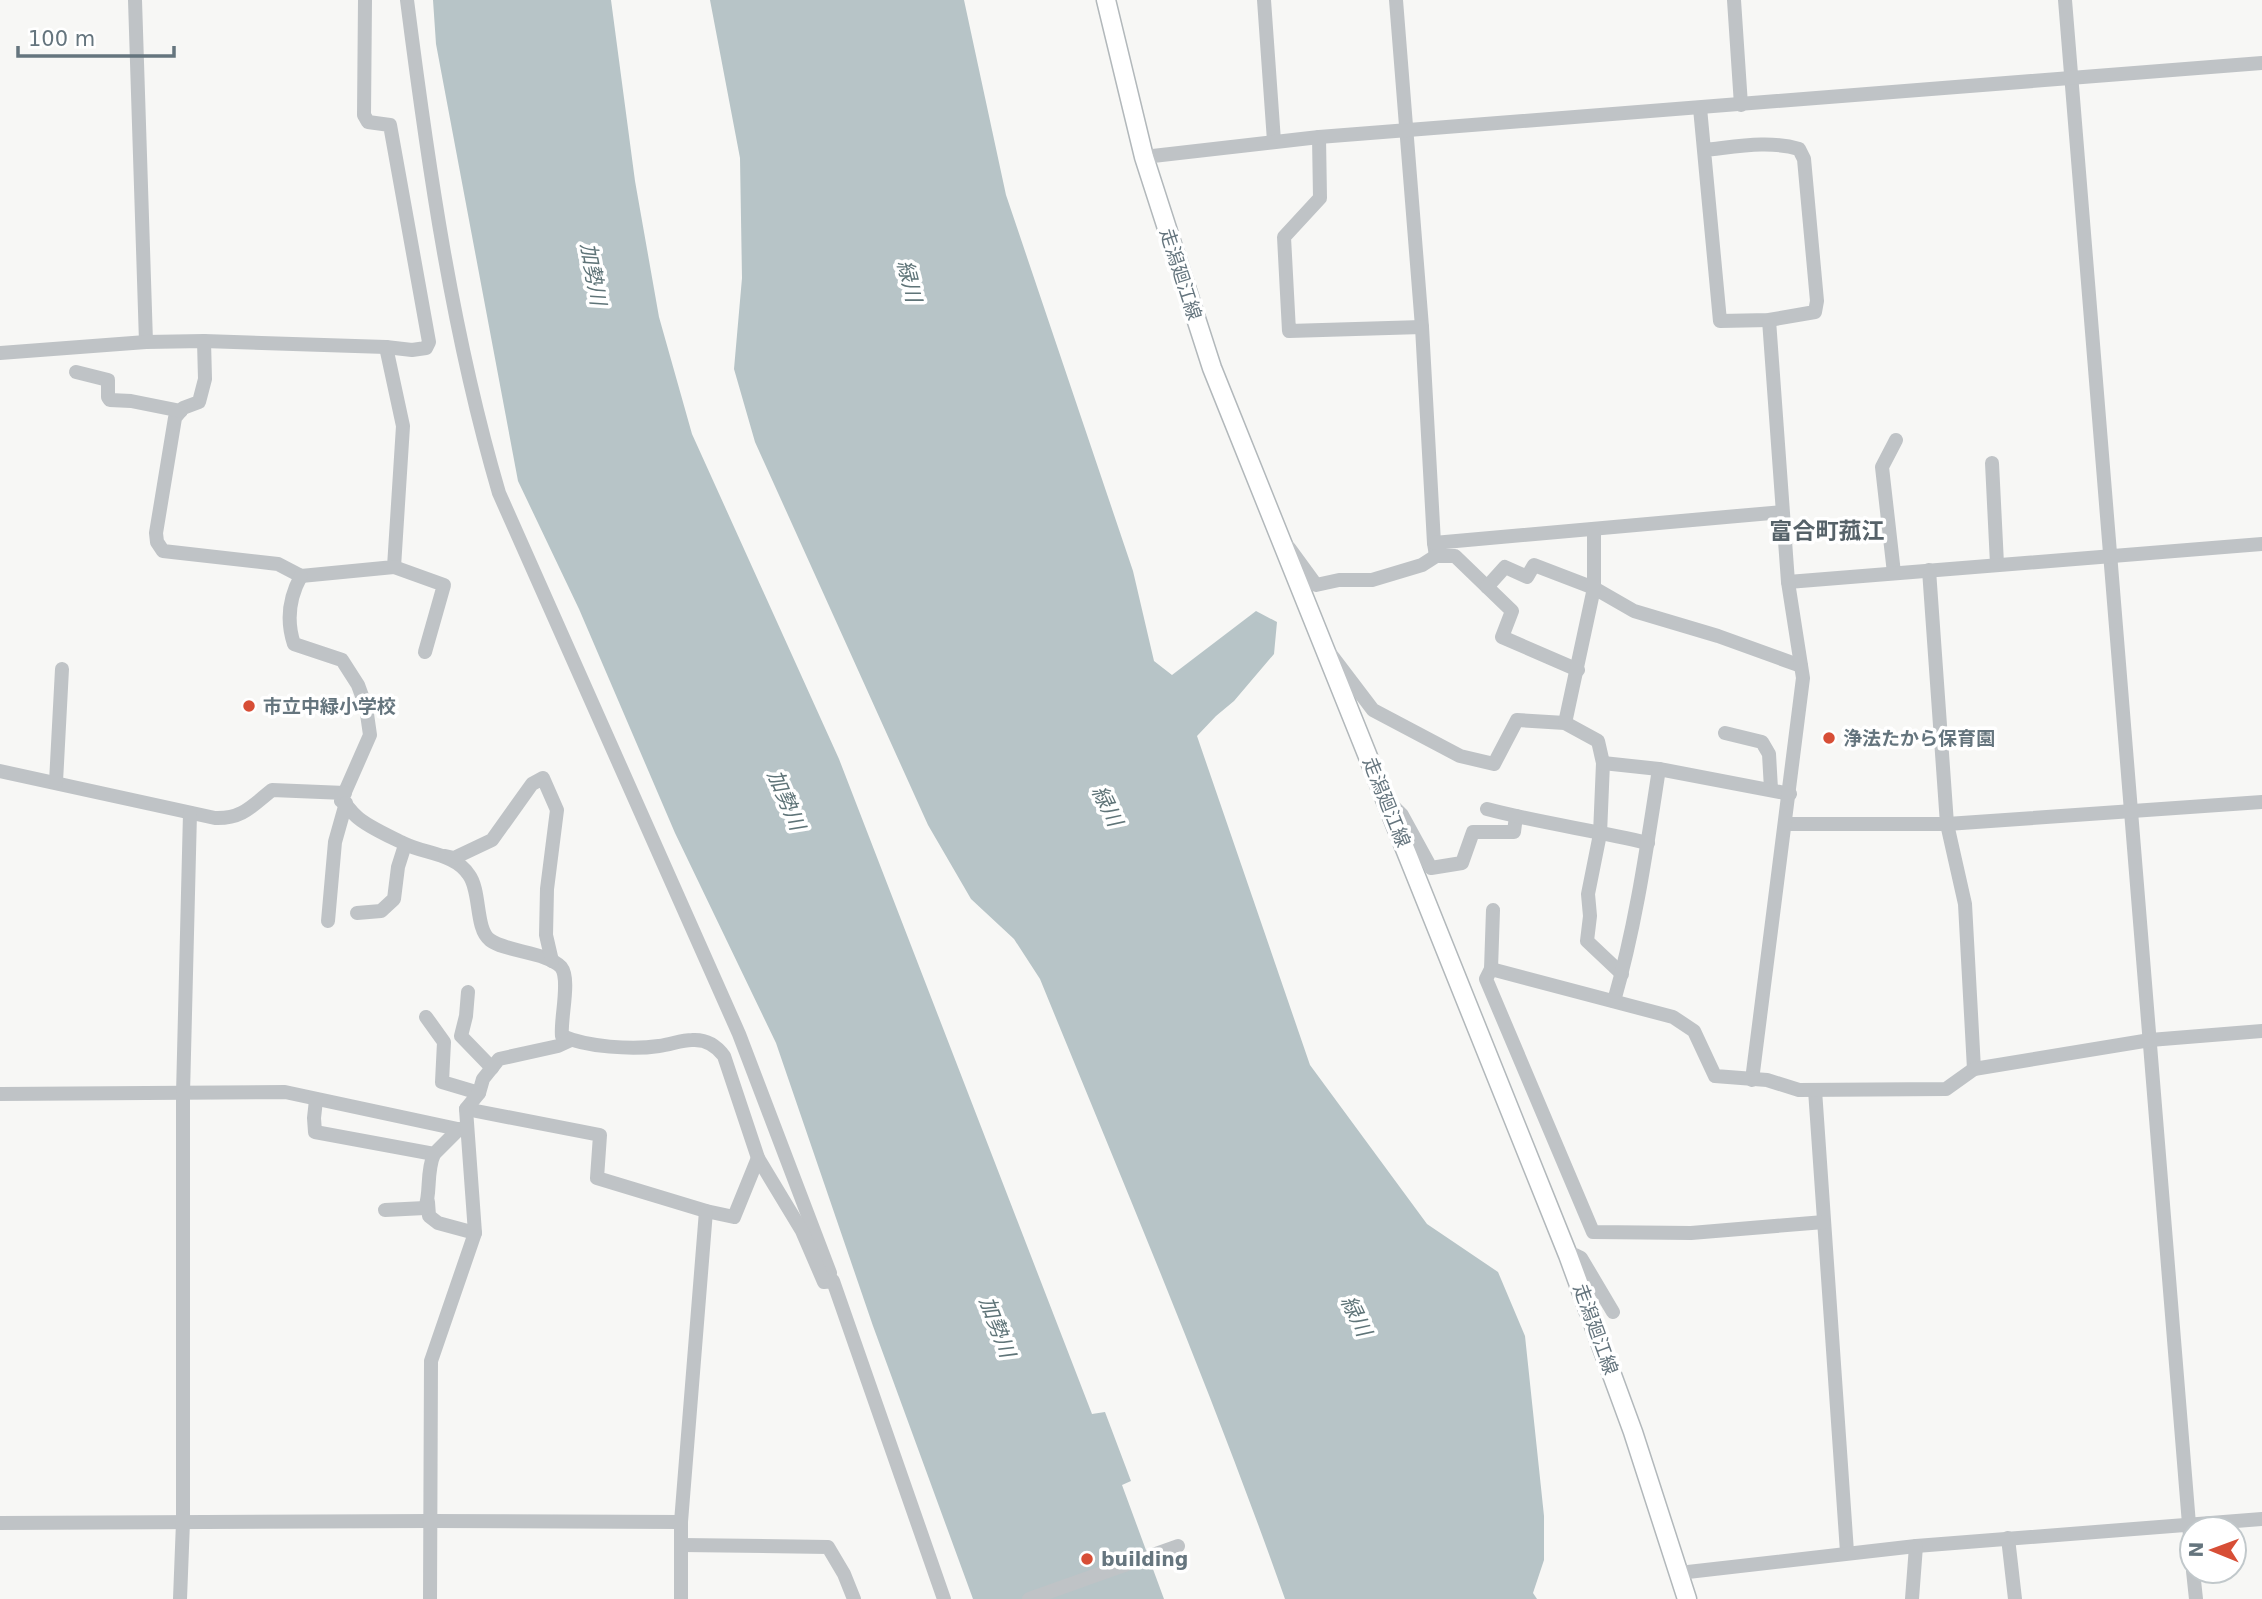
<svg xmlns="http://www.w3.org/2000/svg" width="2262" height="1599" viewBox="0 0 2262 1599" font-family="'DejaVu Sans','Noto Sans JP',sans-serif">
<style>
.water{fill:#b7c4c7}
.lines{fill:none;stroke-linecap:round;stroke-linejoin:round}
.major-casing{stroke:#b2b8bb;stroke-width:21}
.minor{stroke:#bfc3c6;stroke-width:14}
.major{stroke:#fff;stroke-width:18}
.poi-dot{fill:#d74e36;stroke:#fff;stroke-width:2.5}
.labels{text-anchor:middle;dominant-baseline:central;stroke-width:7;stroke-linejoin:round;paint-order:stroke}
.street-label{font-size:19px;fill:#65757e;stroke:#fff}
.poi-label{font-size:19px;font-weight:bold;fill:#65757e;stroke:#fff;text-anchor:start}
.water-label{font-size:21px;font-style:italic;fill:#5f7478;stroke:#fff}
.quarter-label{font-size:23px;font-weight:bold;fill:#566269;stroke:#fff}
</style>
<rect width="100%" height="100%" fill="#f7f7f5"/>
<!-- water -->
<g class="water">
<path d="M 433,0 L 611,0 L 635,181 L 659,317 L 692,434 L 839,759 L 1092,1414 L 1105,1412 L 1131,1481 L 1122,1485 L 1164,1599 L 973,1599 L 873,1326 L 776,1043 L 675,833 L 579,609 L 518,481 L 436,44 Z"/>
<path d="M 710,0 L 964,0 L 1006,195 L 1133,571 L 1154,661 L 1172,675 L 1256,611 L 1277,622 L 1274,654 L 1234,701 L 1216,716 L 1197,736 L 1310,1065 L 1427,1224 L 1498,1272 L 1525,1336 L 1544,1516 L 1544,1560 L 1533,1593 L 1537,1599 L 1285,1599 C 1211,1389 1124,1185 1040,979 L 1014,939 L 971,899 L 928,825 L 755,442 L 734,369 L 742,278 L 740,158 Z"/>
</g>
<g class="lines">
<!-- major casing -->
<g class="major-casing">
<path id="major" d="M 1106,0 L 1144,157 L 1212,368 L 1568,1255 L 1633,1432 L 1687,1599"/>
</g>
<!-- minor -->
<g class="minor">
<path d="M 135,0 L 146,342"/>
<path d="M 407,0 C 428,165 452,333 499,493 L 739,1034 L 830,1273"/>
<path d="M 1264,0 L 1274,141"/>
<path d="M 1396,0 L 1422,327 L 1434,543 L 1436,556"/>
<path d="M 1734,0 L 1741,105"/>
<path d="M 2065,0 L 2192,1561"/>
<path d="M 1700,108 L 1720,321 L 1769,320 L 1815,312 L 1817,301 L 1804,159 L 1799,149 C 1769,140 1735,147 1704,150"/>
<path d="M 1319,137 L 1320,198 L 1284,237 L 1289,331 L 1422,327"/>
<path d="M 1144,157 L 1319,137 L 2262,63"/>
<path d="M 204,341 L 205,379 L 199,402 L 183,408 L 175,418 L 156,533 L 157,542 L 163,551 L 278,564 L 301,576 L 394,567 L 403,426 L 386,347"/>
<path d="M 0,353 L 146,342 L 204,341 L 386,347 L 412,350 L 426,348 L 429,342 L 390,125 L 368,122 L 364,115 L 365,0"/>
<path d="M 76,372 L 108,380 L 108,397 L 110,400 L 131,401 L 181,411"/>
<path d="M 1992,463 L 1997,564"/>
<path d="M 1434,543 L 1782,512"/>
<path d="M 1289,548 L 1316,585 L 1339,580 L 1372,580 L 1422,565 L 1436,556 L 1455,556 L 1512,611 L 1502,637 L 1578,670"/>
<path d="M 394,567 L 444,585 L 425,652"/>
<path d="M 1929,570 L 1947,824 L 1965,904 L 1974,1069"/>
<path d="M 1894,573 L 1882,467 L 1896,440"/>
<path d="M 301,576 C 289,598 286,620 294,644 L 342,660 L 358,685 L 366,707 L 370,735 L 341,801 C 348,805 350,811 356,816 C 366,826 389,836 403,843 C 424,854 455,853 469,875 C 481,891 475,929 490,940 C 506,952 547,952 561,967 C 571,979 560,1019 562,1036 C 587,1047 632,1050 659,1046 C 670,1045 681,1040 692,1040 C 706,1039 716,1045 724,1056 L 758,1158 L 802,1231 L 824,1282 L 833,1281 L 944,1599"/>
<path d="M 1788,582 L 2262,544"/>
<path d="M 1487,587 L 1505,567 L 1527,577 L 1534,565 L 1594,588 L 1634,611 L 1718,636 L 1801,666"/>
<path d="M 1332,656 L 1373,710 L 1460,756 L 1494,764 L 1517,720 L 1565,723 L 1598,741 L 1603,763 L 1600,834 L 1588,894 L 1590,916 L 1587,941 L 1622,974"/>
<path d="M 1565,723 L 1594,588 L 1594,529"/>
<path d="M 1725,733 L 1762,742 L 1769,754 L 1771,789"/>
<path d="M 1603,763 L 1659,769 L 1790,794"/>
<path d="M 0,771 L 215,818 C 242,819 252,806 272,790 L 345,793"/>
<path d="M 56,782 L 62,669"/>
<path d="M 1387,800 L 1402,815 L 1431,868 L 1462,863 L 1473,832 L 1514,832 L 1516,816"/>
<path d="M 1487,809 C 1540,823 1594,830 1648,843"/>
<path d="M 1786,824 L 1947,824 L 2262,802"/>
<path d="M 445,856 L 454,858 L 492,840 L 532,784 L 543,778 L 557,810 L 547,889 L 546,935 L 552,961"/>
<path d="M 357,913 L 381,911 L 394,899 L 398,867 L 405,845"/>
<path d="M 328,921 L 335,842 L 346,803"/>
<path d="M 1491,969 L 1493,910"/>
<path d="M 468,992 L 466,1016 L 461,1036 L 492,1068"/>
<path d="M 1614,1001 C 1636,925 1647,846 1659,769"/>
<path d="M 426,1017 L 444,1042 L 442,1082 L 479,1093"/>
<path d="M 1752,1080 L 1803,678 L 1788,582 L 1769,320"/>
<path d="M 1815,1090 L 1847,1552"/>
<path d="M 0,1094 L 285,1092 L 467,1131"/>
<path d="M 316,1100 L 314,1118 L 315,1132 L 434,1154 L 459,1129"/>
<path d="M 466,1109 L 600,1135 L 597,1178 L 706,1211 L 734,1217 L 758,1158"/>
<path d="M 428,1202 L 429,1216 L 438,1223 L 475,1233"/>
<path d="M 385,1210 L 425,1208 C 431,1193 426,1172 434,1154"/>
<path d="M 1824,1222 L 1691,1233 L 1593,1232 L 1486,979 L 1491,969 L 1673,1017 L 1694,1031 L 1715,1076 L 1767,1080 L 1799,1090 L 1946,1089 L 1974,1069 L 2150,1040 L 2262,1031"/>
<path d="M 1568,1255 L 1575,1255 L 1581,1258 L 1613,1312"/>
<path d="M 0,1523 L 430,1521 L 681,1522"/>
<path d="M 2008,1538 L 2015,1599"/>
<path d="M 682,1545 L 828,1547 L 844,1574 L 854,1599"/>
<path d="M 2193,1571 L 2196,1599"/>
<path d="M 1679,1573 L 1916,1546 L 2262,1519"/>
<path d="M 180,1599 L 183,1522 L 183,1094 L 190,813"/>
<path d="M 430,1599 L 431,1361 L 475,1233 L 466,1109 L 479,1093 L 483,1079 L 499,1059 L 558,1046 L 571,1040"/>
<path d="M 681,1599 L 681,1522 L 706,1211"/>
<path d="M 1029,1599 L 1178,1546"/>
<path d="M 1912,1599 L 1916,1546"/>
</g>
<!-- major -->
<use href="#major" class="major"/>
</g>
<!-- markers -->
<g class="poi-dot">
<circle cx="249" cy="706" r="7"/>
<circle cx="1829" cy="738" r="7"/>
<circle cx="1087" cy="1559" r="7"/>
</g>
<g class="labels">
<!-- street labels -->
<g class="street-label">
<text transform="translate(1181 274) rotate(72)">走潟廻江線</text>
<text transform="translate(1387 802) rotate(68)">走潟廻江線</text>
<text transform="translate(1596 1329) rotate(70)">走潟廻江線</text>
</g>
<!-- poi labels -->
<g class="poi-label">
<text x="263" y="706">市立中緑小学校</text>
<text x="1843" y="738">浄法たから保育園</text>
<text x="1101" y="1559">building</text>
</g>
<!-- water labels -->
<g class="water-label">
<text transform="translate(593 274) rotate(80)">加勢川</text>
<text transform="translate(909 281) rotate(76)">緑川</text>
<text transform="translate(786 800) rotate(67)">加勢川</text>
<text transform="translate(1107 806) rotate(64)">緑川</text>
<text transform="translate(1356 1316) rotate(64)">緑川</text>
<text transform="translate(997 1327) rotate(69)">加勢川</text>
</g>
<!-- quarter labels -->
<g class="quarter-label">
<text x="1827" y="531">富合町菰江</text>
</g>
</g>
<!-- north arrow -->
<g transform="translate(2213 1550) rotate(271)"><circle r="33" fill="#ffffff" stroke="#c1c8cb" stroke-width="2"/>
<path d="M0-5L12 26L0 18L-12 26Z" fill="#d74e36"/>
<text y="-10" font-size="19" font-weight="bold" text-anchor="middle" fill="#65757e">N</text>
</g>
<!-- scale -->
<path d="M18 46v10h156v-10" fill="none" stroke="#65757e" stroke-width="3.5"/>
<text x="28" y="46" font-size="21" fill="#65757e" stroke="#ffffff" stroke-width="5" paint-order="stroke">100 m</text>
</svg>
